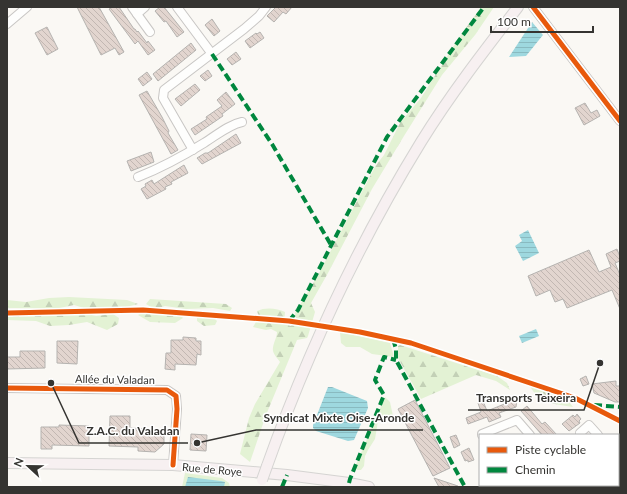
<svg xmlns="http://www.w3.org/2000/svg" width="627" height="494" viewBox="0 0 627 494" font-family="Lato,sans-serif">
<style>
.grass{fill:#e3f2d4}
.forest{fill:url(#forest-firs)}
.water{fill:url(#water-rules)}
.building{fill:url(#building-back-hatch);stroke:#b5b3b0}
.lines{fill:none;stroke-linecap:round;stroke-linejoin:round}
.minor-casing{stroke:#c8c6c4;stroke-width:10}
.major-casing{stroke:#d5d4d2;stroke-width:12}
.minor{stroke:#fefefd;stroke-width:8}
.major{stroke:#f7f0f1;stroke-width:10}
.major-bridge-casing{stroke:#d5d4d2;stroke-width:12;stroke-linecap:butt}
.major-bridge{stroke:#f7f0f1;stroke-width:10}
.quiet{stroke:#00873e;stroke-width:4;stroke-dasharray:8 4;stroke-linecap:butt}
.cycleway-casing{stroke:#fff;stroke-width:8}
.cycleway{stroke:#e8590c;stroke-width:5}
.labels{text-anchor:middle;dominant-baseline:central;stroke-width:3;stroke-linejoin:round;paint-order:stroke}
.street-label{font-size:11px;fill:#353431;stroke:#fff}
.leader{fill:none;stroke:#353431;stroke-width:1.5}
.callout-dot{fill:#353431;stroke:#fff;stroke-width:1.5}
.callout-label{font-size:12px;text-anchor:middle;font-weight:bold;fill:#353431;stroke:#fff;stroke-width:3;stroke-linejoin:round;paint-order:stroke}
</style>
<defs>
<pattern id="forest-firs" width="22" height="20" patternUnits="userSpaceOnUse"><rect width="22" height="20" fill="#e3f2d4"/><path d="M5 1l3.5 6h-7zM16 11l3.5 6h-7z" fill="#c3d0b6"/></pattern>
<pattern id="water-rules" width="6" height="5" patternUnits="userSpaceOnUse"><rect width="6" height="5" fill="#9ed8df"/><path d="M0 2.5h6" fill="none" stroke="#89bac0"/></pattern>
<pattern id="building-back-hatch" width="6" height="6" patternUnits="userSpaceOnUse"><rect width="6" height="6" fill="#e2d5cf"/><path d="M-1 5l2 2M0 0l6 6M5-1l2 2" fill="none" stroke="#c2b7b2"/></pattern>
</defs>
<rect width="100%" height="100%" fill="#faf8f4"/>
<!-- grass -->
<g class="grass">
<path d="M 340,332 L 390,343 L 394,357 L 372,354 L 360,347 L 346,347 L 341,343 Z"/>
<path d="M 385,397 L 390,402 L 393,416 L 383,421 L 378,421 L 375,439 L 368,450 L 365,456 L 364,466 L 361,470 L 357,470 L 355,467 Z"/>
<path d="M 185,473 L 222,478 L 229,483 L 230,487 L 182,487 Z"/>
</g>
<!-- forest -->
<g class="forest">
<path d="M 481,7 L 494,7 L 475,35 L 442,75 L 404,136 L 372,189 L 328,273 L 311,303 L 315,312 L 308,336 L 307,338 L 297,340 L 266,415 L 250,462 L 240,454 L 249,418 L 255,404 L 280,362 C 278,359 274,355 273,351 C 272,345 277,338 277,332 L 271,329 L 266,330 L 253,327 L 259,317 L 257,311 C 265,307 277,308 285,312 L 284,324 L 291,326 L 296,318 L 295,313 L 317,277 L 376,165 L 384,155 L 400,123 L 421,98 L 458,39 Z"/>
<path d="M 69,297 L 127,300 L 138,304 L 126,307 L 115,308 L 84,308 L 74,305 L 55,309 L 14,308 L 7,308 L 7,300 L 26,302 L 49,298 Z"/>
<path d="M 150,299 L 226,304 L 232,308 L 230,311 L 213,308 L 186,309 L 165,306 L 158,308 L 151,307 L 146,304 Z"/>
<path d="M 149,312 L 180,315 L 183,318 L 175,323 L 150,322 L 138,315 L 141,313 Z"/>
<path d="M 21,314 L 34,315 L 87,314 L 96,316 L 113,314 L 119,318 L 118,324 L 107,330 L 87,322 L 69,325 L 50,326 L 36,321 L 7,320 L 7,315 Z"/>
<path d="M 197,317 L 214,318 L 217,321 L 215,325 L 204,326 L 197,321 Z"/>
<path d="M 400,345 L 497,376 L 507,383 L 510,390 L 496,381 L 476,375 L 421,399 L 398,358 L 398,346 Z"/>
<path d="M 530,386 C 545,388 565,394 573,407 C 556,404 539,404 530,386 Z"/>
</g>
<!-- water -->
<g class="water">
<path d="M 532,22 L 543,35 L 526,56 L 509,57 Z"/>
<path d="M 528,230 L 539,253 L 523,261 L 515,246 L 522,241 L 519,235 Z"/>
<path d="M 536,329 L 539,336 L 522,343 L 519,336 Z"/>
<path d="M 328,387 L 332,387 L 367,401 L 368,408 L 354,440 L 348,441 L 316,431 L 313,428 L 313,425 Z"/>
<path d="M 188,477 L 221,481 L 225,482 L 224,487 L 185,487 Z"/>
</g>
<!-- building -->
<g class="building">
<path d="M 77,7 L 99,7 L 124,52 L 119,55 L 115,48 L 101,55 Z"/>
<path d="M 113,7 L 119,7 L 134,29 L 135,29 L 137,32 L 138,31 L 147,43 L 148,41 L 155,50 L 148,55 L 138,41 L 135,44 L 109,9 Z"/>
<path d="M 160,7 L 164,7 L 184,32 L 177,37 L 166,21 L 164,22 L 155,11 Z"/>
<path d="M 276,7 L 292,7 L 286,14 L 283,12 L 274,22 L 267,16 Z"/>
<path d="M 212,19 L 220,31 L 214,36 L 205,25 Z"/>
<path d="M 47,27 L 58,49 L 47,55 L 35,33 Z"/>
<path d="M 260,32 L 264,38 L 250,48 L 245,41 L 256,33 L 257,34 Z"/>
<path d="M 191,43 L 196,50 L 158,81 L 153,74 Z"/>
<path d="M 236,52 L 241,59 L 232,65 L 227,59 Z"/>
<path d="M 208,70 L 212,76 L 205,81 L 200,76 Z"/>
<path d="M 147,72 L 152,79 L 143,86 L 138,79 Z"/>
<path d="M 195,84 L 200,90 L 181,106 L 175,99 Z"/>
<path d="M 147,91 L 162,117 L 169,131 L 168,133 L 178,150 L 171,154 L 139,95 Z"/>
<path d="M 226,92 L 235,104 L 222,114 L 223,116 L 195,135 L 191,129 L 207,119 L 206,117 L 222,106 L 217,100 Z"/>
<path d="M 585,103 L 591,113 L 597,110 L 600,116 L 584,125 L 575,108 Z"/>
<path d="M 236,134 L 241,143 L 202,164 L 197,158 L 205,153 L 208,153 Z"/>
<path d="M 151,152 L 154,162 L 131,171 L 127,161 Z"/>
<path d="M 184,165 L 188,173 L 171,182 L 172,184 L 165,187 L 166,189 L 147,199 L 141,189 L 146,186 L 145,184 L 152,180 L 154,184 Z"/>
<path d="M 617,249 L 620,257 L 620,261 L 615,263 L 620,275 L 620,309 L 612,290 L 567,308 L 563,299 L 555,302 L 550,290 L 536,296 L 528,276 L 589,250 L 599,272 L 611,267 L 606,254 Z"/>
<path d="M 183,337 L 196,338 L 196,341 L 201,341 L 201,355 L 197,354 L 196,365 L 175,364 L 175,370 L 165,369 L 166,353 L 171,353 L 171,340 L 183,340 Z"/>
<path d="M 57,341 L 78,341 L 77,364 L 57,363 Z"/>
<path d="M 20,351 L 45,351 L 45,368 L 7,369 L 7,357 L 20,357 Z"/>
<path d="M 586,376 L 589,384 L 583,386 L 580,379 Z"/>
<path d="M 616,381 L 616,386 L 620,386 L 620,402 L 615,402 L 594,393 L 592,384 Z"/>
<path d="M 517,399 L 516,407 L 499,413 L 501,417 L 489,422 L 487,417 L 468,424 L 466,418 L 481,412 L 478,403 L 483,401 L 487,411 Z"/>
<path d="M 415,400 L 450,468 L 433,476 L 398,409 Z"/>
<path d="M 527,406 L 542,424 L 545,422 L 557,435 L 542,435 L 521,411 Z"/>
<path d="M 577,414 L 581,419 L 579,421 L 580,423 L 569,431 L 562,424 L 573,415 L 575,417 Z"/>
<path d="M 110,416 L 130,416 L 130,428 L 164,430 L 164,444 L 155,452 L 138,451 L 138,447 L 109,446 Z"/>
<path d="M 59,425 L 89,426 L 89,446 L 52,445 L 52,449 L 41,449 L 41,427 L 59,427 Z"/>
<path d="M 191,434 L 207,435 L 206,451 L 190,450 Z"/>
<path d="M 456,435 L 460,445 L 454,448 L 450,437 Z"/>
<path d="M 469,448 L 474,460 L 468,462 L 468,460 L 465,461 L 461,452 Z"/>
<path d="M 434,478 L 458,486 L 458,487 L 439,487 Z"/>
</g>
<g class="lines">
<!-- minor casing -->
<g class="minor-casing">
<g id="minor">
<path d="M 132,7 L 137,14"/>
<path d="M 145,7 L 137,14 L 150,32"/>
<path d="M 177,7 L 212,54"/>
<path d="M 533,7 L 620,121"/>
<path d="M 7,24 L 27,7"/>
<path d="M 193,150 L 163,98 L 164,90 L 244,29 L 259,16 L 266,7"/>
<path d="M 138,177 C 161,168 183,156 204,143 C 217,135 228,125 242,122"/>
<path d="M 7,388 L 167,390 L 176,396 L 177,409 L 173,465"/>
<path d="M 580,433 L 589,425 L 598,435"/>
<path d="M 482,435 L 482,434 L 517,420 L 530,435"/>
<path d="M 618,460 L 620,463"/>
<path d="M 500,485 L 501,487"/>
</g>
</g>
<!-- major casing -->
<g class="major-casing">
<g id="major">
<path d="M 7,463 L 173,465 L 287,475 L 349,483 L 369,487"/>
<path d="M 267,466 C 308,351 357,246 421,142 C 450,95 484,51 518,7"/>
<path d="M 618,472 L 620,472"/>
<path d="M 562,487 L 569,485"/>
</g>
</g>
<!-- minor -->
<use href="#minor" class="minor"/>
<!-- major -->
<use href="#major" class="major"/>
<!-- major-bridge casing -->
<g class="major-bridge-casing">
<path id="major-bridge" d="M 262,480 L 267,466"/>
</g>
<!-- major-bridge -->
<use href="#major-bridge" class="major-bridge"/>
<!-- quiet -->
<g class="quiet">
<path d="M 212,54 L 272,144 L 331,245"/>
<path d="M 289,321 L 298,310 L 387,137 L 484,7"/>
<path d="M 393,339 L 396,349 L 396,360 L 465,487"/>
<path d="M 594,405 L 620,407"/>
<path d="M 349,483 L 350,479 L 384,395 L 375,380 L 384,357 L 396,360"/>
<path d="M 282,487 L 287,475"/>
</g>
<!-- cycleway casing -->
<g class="cycleway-casing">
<g id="cycleway">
<path d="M 533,7 L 620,121"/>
<path d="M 7,313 L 143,310 L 289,321 L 360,332 L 411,343 L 575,398 L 620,421"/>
<path d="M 7,388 L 167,390 L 176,396 L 177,409 L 173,465"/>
</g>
</g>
<!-- cycleway -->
<use href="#cycleway" class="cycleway"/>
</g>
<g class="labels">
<!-- street labels -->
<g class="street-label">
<text transform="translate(115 379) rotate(1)">Allée du Valadan</text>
<text transform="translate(212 469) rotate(5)">Rue de Roye</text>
</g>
</g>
<!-- callouts -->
<path class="leader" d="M600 363L584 410H468M197 443L256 430H423M51 383L79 443H188"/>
<g class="callout-dot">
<circle cx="600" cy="363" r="4"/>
<circle cx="197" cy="443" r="4"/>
<circle cx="51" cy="383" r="4"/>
</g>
<g class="callout-label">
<text x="526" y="402">Transports Teixeira</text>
<text x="339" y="422">Syndicat Mixte Oise-Aronde</text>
<text x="133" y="435">Z.A.C. du Valadan</text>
</g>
<!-- border -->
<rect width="627" height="494" fill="none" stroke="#353431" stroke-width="16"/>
<!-- legend -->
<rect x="479" y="434" width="140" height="52" fill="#ffffff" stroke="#aeaead"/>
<rect x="487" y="447" width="20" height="6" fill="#e8590c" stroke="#aeaead"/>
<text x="515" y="454" font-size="12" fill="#353431">Piste cyclable</text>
<rect x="487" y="467" width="20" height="6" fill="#00873e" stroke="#aeaead"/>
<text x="515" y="474" font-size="12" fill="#353431">Chemin</text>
<!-- north arrow -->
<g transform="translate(28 466) rotate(292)" stroke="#ffffff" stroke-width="3" paint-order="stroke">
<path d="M0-3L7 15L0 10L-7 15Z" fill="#353431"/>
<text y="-6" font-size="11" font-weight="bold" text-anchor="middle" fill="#353431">N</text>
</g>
<!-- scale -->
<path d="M491 26v6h102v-6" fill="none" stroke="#353431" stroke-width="2"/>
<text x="497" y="26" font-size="12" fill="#353431" stroke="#ffffff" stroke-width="3" paint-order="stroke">100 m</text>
</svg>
